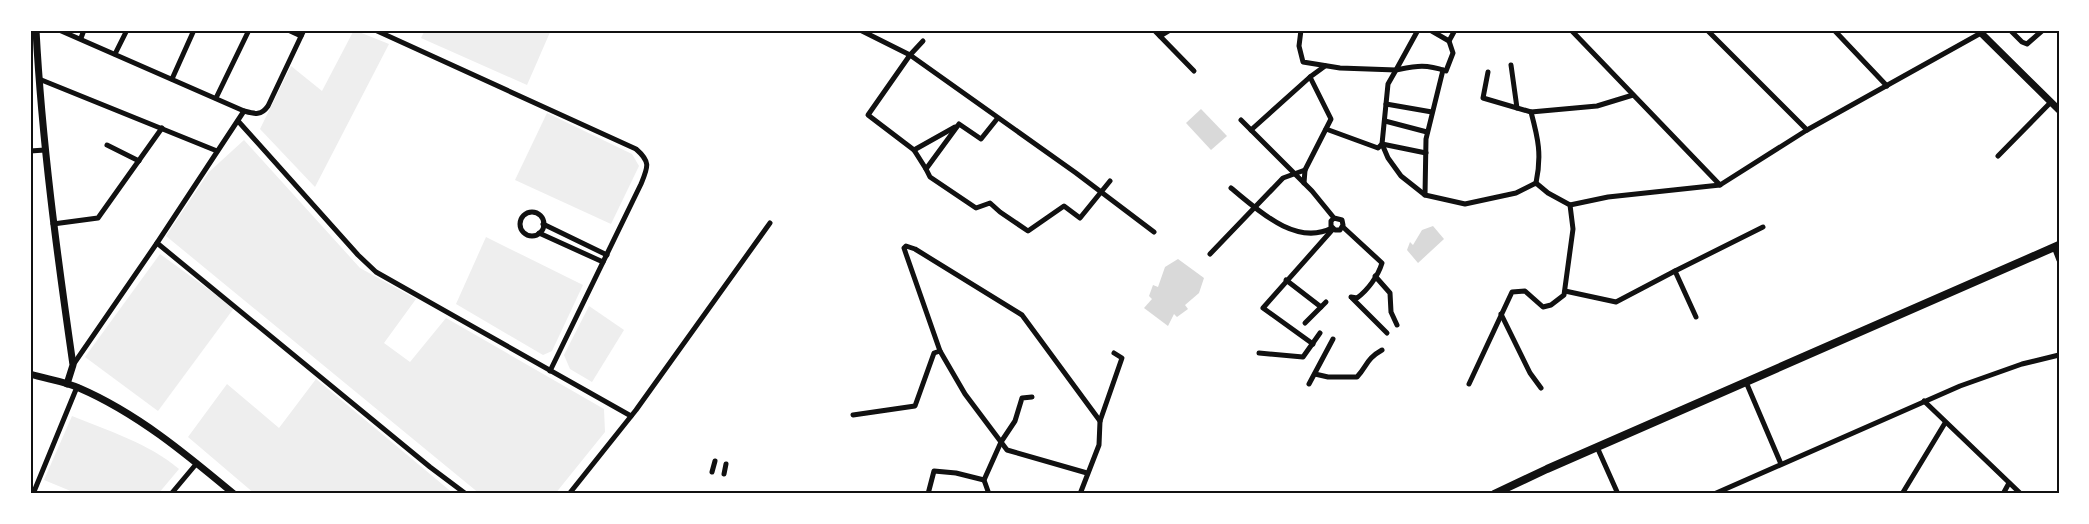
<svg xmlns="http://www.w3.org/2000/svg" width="2089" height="524" viewBox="0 0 2089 524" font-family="Manrope,sans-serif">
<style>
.green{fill:#eee}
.water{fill:#d9d9d9}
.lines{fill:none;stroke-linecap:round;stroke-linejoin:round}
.minor{stroke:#111;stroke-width:5}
.tertiary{stroke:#111;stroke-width:7}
.secondary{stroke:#111;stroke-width:8}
.neatline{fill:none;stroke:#111;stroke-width:2}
</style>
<rect width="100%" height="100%" fill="#fff"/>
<!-- green -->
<g class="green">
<path d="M 354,30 L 389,44 L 315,187 L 260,129 L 291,66 L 322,91 Z"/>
<path d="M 425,30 L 551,30 L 527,85 L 421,38 Z"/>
<path d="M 547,113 L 632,154 L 639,166 L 611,224 L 515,180 Z"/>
<path d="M 244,140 L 360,268 L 416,299 L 384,343 L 410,362 L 446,318 L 604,409 L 605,432 L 555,494 L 480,494 L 166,236 L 209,172 Z"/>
<path d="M 486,237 L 583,285 L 552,351 L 543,355 L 456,304 Z"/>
<path d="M 160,254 L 234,308 L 158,411 L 85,357 Z"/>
<path d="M 589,306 L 624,330 L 592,382 L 570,369 L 564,355 Z"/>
<path d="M 316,379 L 454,494 L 255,494 L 188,437 L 227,384 L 279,428 Z"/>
<path d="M 72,416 C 109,431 148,443 179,469 L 158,494 L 78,494 L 44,480 Z"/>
</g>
<!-- water -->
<g class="water">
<path d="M 1201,109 L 1227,136 L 1211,150 L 1186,123 Z"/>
<path d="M 1433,226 L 1444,239 L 1418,263 L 1407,250 L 1410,242 L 1413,245 L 1422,230 Z"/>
<path d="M 1178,259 L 1204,278 L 1199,293 L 1185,305 L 1188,309 L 1177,317 L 1174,314 L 1168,326 L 1144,308 L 1152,299 L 1149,296 L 1153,285 L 1158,287 L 1165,267 Z"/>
</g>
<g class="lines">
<!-- minor -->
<g class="minor">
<path d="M 59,30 L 244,111"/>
<path d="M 288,30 L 301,36"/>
<path d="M 375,30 L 636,149 C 651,162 648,167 641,184 L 550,371"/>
<path d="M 860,30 L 910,55 L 1076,173 L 1154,232"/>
<path d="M 1154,30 L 1194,71"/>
<path d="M 1301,30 L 1299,46 L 1303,62 L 1340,68 L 1396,70 L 1418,30"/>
<path d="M 1430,30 L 1449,41 L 1453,53 L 1446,71 C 1425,64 1417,66 1396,70 L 1388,84 L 1382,144 L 1388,158 L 1401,176 L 1425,195 L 1465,204 L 1516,193 L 1536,183 L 1548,193 L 1570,205 L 1573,229 L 1564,295 L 1551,305 L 1543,307 L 1525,291 L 1512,292 L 1469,384"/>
<path d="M 1571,30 L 1720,185 L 1807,130 L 1981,33"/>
<path d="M 1707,30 L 1807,130"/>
<path d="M 1834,30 L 1887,86"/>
<path d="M 2010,30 L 2022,42 L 2027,44 L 2043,30"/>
<path d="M 1160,36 L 1170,30"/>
<path d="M 81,38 L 84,30"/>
<path d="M 923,41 L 910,55 L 868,115 L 914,150 L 926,169 L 959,124 L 981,139 L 997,119"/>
<path d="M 1449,41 L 1455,30"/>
<path d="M 115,54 L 127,30"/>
<path d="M 1511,65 L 1517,108"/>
<path d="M 1488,72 L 1483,98 L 1531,112 C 1538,138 1542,155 1536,183"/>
<path d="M 39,79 L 217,151"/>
<path d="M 172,79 L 194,30"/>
<path d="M 216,98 L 249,30"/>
<path d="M 1386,104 L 1432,112"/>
<path d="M 1531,112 L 1597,106 L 1633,95"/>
<path d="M 1241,120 L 1312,191 L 1334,218 L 1342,220 L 1343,225 L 1340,230 L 1335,230 L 1331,226 L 1331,221 L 1334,218"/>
<path d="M 238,121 L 358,255 L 376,272 L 631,416"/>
<path d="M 1385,121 L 1427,132"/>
<path d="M 1326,129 L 1378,148 L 1382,144 L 1426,153"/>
<path d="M 1251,130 L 1310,77"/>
<path d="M 107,145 L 139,161"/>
<path d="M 914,150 L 955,127"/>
<path d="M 30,151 L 45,150"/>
<path d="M 1998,156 L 2051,102"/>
<path d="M 926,169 L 930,177 L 976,208 L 990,203 L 1000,212 L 1028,231 L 1064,206 L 1080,218 L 1110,181"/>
<path d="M 1304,183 L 1305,170 L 1331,119 L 1310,77 L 1325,66"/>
<path d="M 1231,188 C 1257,209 1295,247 1332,228"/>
<path d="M 1425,195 L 1426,139 L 1443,70"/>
<path d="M 1570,205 L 1608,197 L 1720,185"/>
<circle cx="532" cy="224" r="12"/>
<path d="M 53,224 L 98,218 L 162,128"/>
<path d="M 543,224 L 607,255"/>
<path d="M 1343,227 L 1382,263 C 1378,276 1368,290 1357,298 L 1351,297"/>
<path d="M 539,233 L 603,262"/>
<path d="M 157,243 L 430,467 L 466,494"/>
<path d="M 2054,247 L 2059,260"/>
<path d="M 1210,254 L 1283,178 L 1305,170"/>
<path d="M 1375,276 L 1390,293 L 1391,312 L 1397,325"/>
<path d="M 1286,280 L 1321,307"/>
<path d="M 1565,291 L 1616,302 L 1675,271"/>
<path d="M 1352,298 L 1387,333"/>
<path d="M 1501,314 L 1530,373 L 1541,388"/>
<path d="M 1696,317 L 1675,271 L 1763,227"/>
<path d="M 1305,323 L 1326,302"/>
<path d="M 1313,344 L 1263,308 L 1333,229"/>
<path d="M 940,351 L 906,254 L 904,248 L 906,246 L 915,249 L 1022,315 L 1100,421"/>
<path d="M 1259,353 L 1303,357 L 1320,333"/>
<path d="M 73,365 L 157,243 L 244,111 C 255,114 261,116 268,106 L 304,30"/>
<path d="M 1315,374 L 1328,377 L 1357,377 C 1368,365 1366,359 1382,350"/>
<path d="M 1746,382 L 1781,464"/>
<path d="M 1309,384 L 1333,339"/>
<path d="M 1032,397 L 1022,398 L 1015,421 L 1001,442 L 1007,450 L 1087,473"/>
<path d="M 1924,401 L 2021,494"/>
<path d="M 853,415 L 915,406 L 934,353 L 940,351 L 965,394 L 1001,442 L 984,480 L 989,494"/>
<path d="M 1597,447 L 1618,494"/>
<path d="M 712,472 L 715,461"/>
<path d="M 724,474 L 726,464"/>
<path d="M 33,494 L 77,387"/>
<path d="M 171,494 L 197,463"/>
<path d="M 569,494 L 636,410 L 770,223"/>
<path d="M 928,494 L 934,471 L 956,473 L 984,480"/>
<path d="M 1080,494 L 1099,445 L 1100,421 L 1122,358 L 1114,353"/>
<path d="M 1714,494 L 1960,386 L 2022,364 L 2059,355"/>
<path d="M 1902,494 L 1945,423"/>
<path d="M 2003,494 L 2009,483"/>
</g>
<!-- tertiary -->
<g class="tertiary">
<path d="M 36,30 C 42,142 57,254 73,365 L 67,384"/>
<path d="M 1978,30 L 2059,110"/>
<path d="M 30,374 C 46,379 64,381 79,388 C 137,413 186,454 234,494"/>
</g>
<!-- secondary -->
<path class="secondary" d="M 1494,494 L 1547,469 L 2059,245"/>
</g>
<!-- border -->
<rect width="2089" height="524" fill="none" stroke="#ffffff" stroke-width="63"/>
<rect x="32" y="32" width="2026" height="460" class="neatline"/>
</svg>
